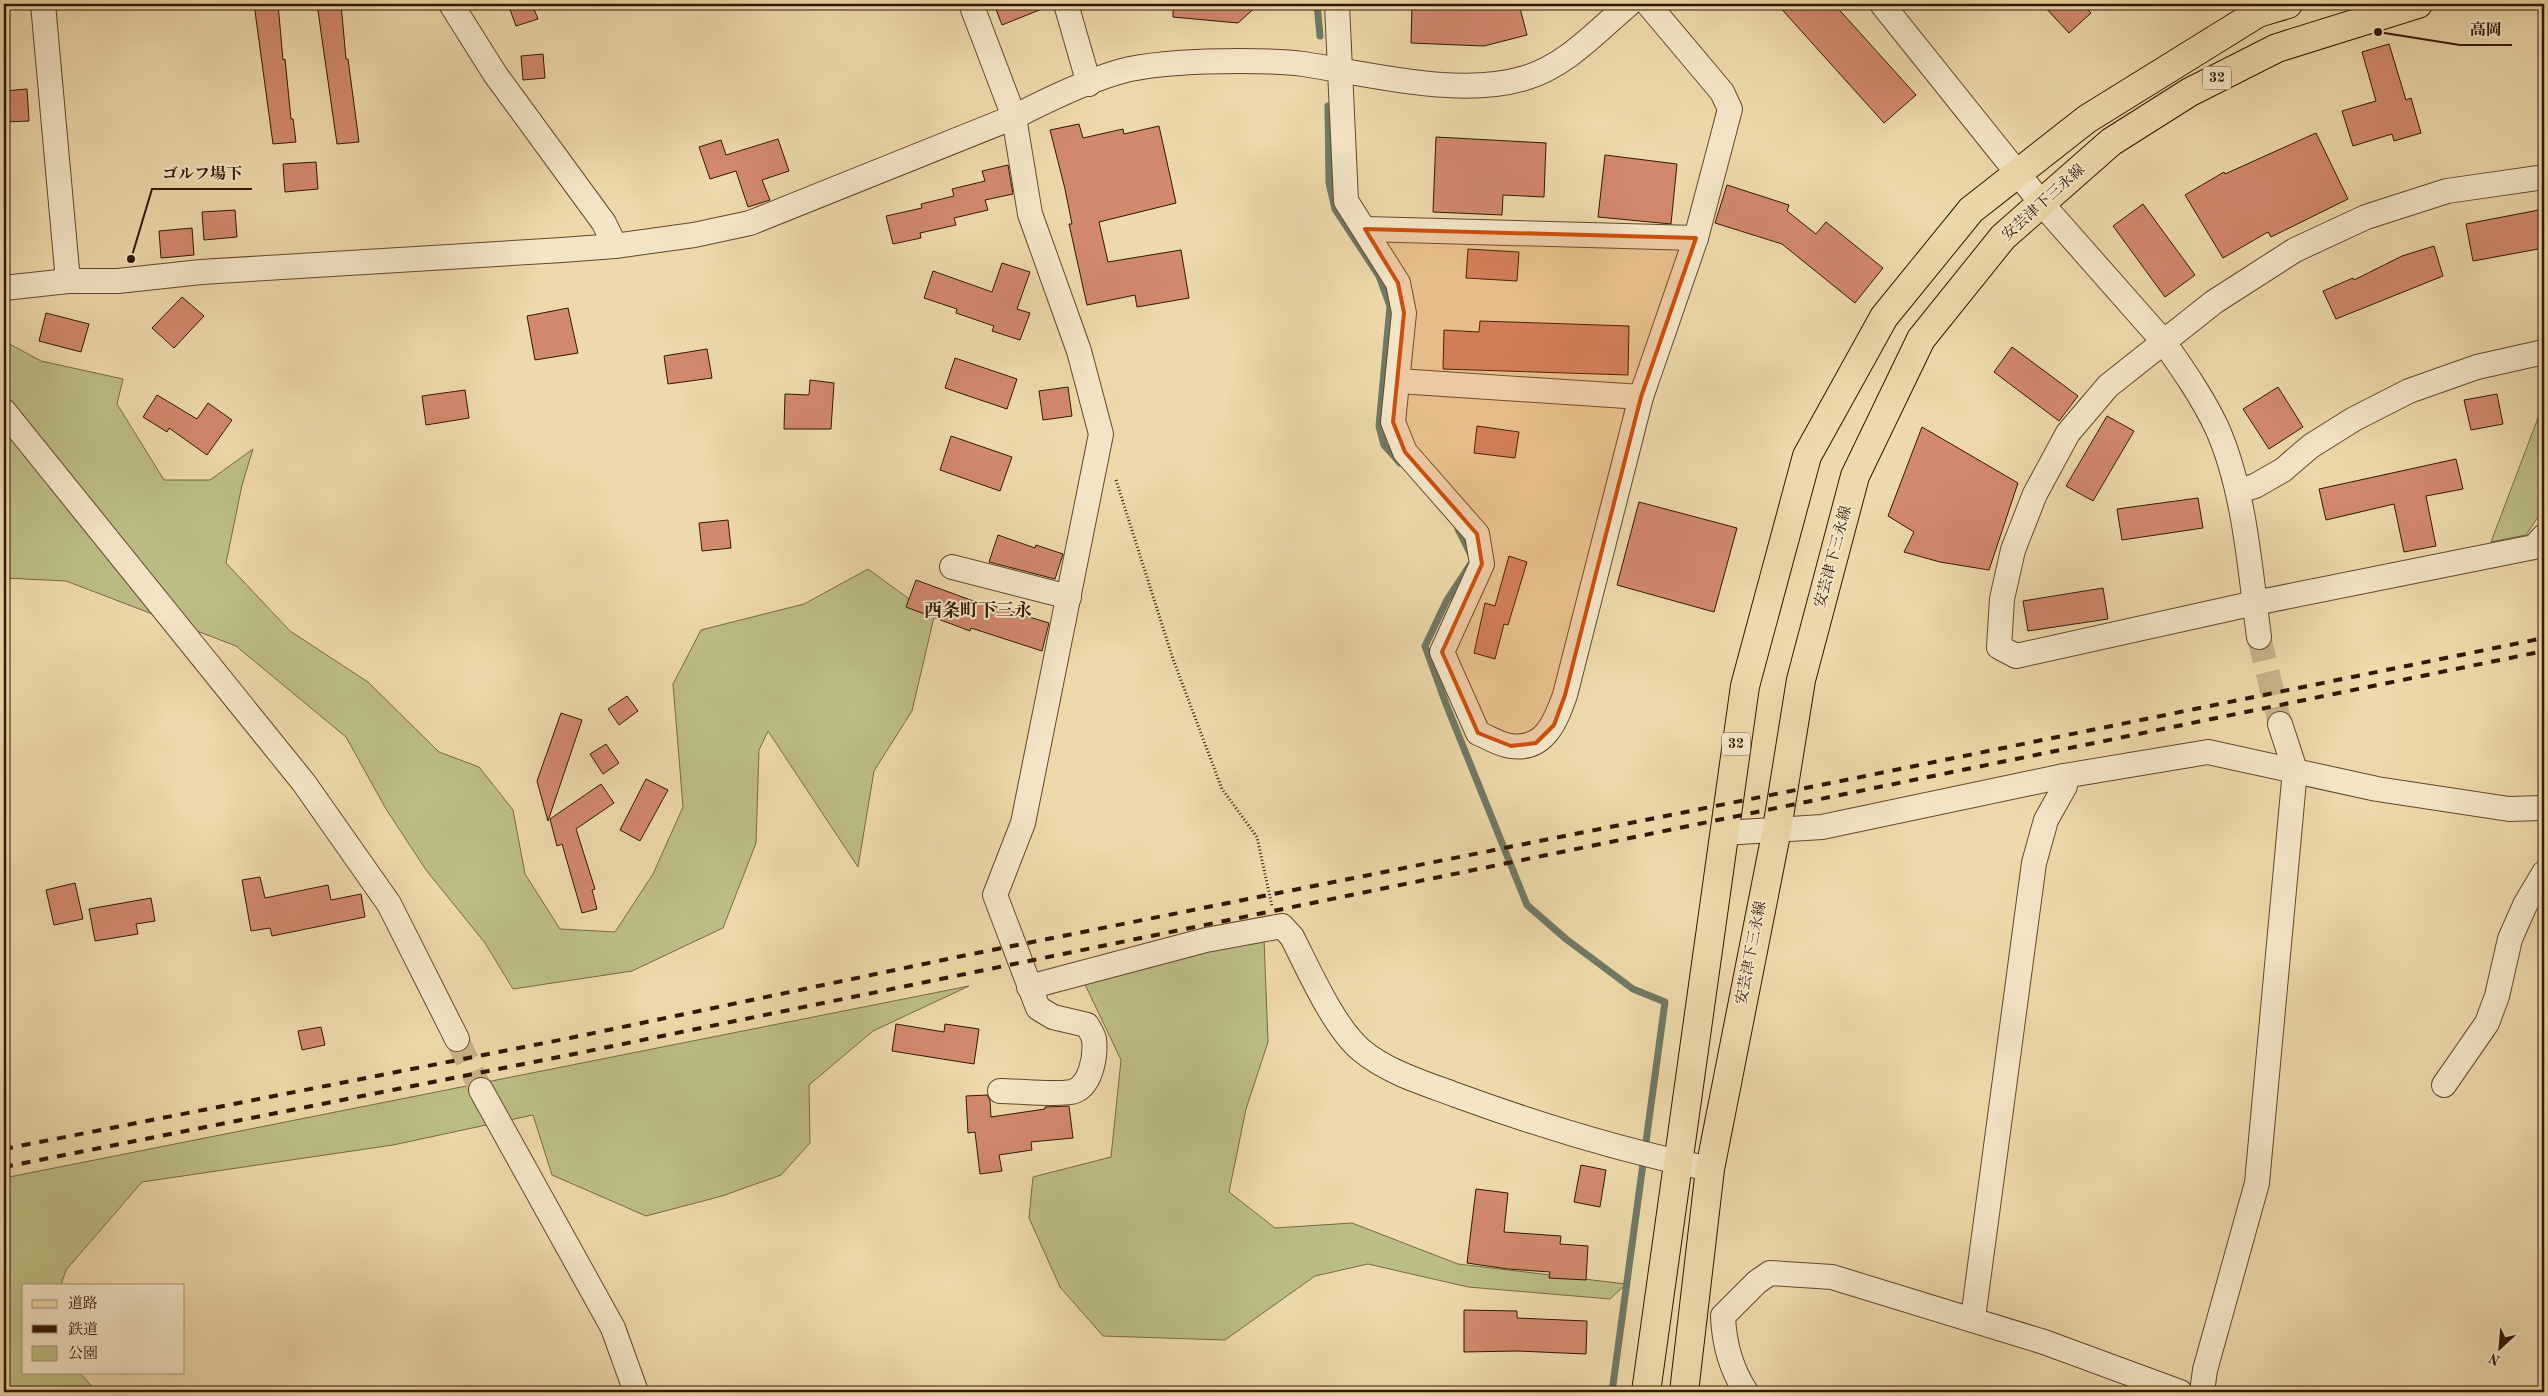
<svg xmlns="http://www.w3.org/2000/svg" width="2548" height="1396" viewBox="0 0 2548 1396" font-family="'Old Standard TT','Noto Serif JP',serif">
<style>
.green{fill:#bcbe85;stroke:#766a44}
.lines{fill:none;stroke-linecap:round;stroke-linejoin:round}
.stream{stroke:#6f7965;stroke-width:7}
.building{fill:#d2896c;stroke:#311703}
.minor-tunnel{stroke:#c7b288;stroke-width:24;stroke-dasharray:24 12;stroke-linecap:butt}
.minor-casing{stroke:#60482c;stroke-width:26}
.major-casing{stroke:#311703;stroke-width:30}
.path{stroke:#311703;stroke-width:3;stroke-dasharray:1 2.5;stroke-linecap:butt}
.minor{stroke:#f3e6c7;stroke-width:24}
.major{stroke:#edd9a9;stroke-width:28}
.rail{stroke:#311703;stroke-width:4;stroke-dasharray:9 9;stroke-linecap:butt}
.marked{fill:#cd4f0b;fill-opacity:0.2;stroke:#cd4f0b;stroke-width:4;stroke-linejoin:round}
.labels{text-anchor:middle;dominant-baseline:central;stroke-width:4;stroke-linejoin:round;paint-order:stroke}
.shield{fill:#f3e6c7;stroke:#6b553e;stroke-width:1}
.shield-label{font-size:14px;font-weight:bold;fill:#311703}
.street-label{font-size:15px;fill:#311703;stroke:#f3e6c7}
.quarter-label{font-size:18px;font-weight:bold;fill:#311703;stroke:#f3e6c7}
.leader{fill:none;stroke:#311703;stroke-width:2}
.callout-dot{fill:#311703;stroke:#f3e6c7;stroke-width:2}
.callout-label{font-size:16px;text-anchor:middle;font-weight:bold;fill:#311703;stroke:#f3e6c7;stroke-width:4;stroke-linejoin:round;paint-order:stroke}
</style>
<rect width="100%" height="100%" fill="#edd9a9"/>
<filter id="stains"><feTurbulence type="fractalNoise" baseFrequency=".004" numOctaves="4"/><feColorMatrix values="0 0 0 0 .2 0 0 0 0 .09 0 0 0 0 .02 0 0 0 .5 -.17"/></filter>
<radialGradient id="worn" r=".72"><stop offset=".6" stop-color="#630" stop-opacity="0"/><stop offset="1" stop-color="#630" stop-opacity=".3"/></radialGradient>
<!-- green -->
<g class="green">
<path d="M 4,341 L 41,361 L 123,379 L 117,404 L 164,480 L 210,480 L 253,449 L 242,485 L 226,563 L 290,631 L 368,682 L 439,752 L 479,767 L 513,810 L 525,874 L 560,929 L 615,932 L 653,874 L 683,807 L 673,684 L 701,630 L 804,604 L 868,569 L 934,617 L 912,711 L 874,771 L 858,867 L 768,731 L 759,750 L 756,843 L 723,928 L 632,971 L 513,989 L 485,943 L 426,870 L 386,809 L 346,737 L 236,646 L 66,581 L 4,578 Z"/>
<path d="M 2544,402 L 2544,508 L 2526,535 L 2491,542 Z"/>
<path d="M 1264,938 L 1268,1042 L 1246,1109 L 1229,1192 L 1275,1228 L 1352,1223 L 1458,1264 L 1626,1284 L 1610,1299 L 1468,1287 L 1368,1264 L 1315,1276 L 1225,1340 L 1103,1336 L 1060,1287 L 1029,1218 L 1033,1177 L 1111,1157 L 1121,1060 L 1082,978 Z"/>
<path d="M 969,986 L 873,1031 L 809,1085 L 810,1143 L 781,1175 L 722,1196 L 646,1216 L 552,1175 L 533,1115 L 393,1145 L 142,1182 L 66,1270 L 61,1285 L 24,1285 L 24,1372 L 79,1372 L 97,1392 L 4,1392 L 4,1178 Z"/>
</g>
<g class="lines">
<!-- stream -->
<g class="stream">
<path d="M 1317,4 L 1320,36"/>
<path d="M 1328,106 L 1329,183 L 1335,209 L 1379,276 L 1390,306 L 1379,426 L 1384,445 L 1400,463"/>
<path d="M 1458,529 L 1471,555"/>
<path d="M 1470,565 L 1447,600 L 1425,646 L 1446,704 L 1527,905 L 1566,939 L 1633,989 L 1665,1002 L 1612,1392"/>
</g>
</g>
<!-- building -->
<g class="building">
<path d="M 254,4 L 278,4 L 283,60 L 285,59 L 291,119 L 293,119 L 296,142 L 273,144 Z"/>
<path d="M 317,4 L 341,4 L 346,59 L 348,59 L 359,142 L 337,144 Z"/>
<path d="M 508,4 L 532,4 L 538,19 L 516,26 Z"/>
<path d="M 994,4 L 1052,4 L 1052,5 L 1002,25 Z"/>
<path d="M 1173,4 L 1259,4 L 1238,23 L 1173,17 Z"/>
<path d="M 1412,4 L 1484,7 L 1484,4 L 1519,4 L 1527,35 L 1484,46 L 1411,43 Z"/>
<path d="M 1777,4 L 1834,4 L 1916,95 L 1884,123 Z"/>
<path d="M 2042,4 L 2083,4 L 2091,13 L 2069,33 Z"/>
<path d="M 2389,44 L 2406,100 L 2411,98 L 2421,133 L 2394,141 L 2392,134 L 2353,146 L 2342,111 L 2376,101 L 2362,52 Z"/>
<path d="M 543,54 L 545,78 L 523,80 L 521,56 Z"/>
<path d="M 27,89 L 29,121 L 4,122 L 4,91 Z"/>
<path d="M 1079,124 L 1083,138 L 1123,129 L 1124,134 L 1159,126 L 1176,203 L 1099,222 L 1108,262 L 1181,250 L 1189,298 L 1137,307 L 1135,295 L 1087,305 L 1069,224 L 1072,224 L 1065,189 L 1050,130 Z"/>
<path d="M 2316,133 L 2348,199 L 2271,237 L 2268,232 L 2223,258 L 2185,195 L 2224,172 L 2225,174 Z"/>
<path d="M 1436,137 L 1546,143 L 1544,197 L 1503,195 L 1502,215 L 1433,212 Z"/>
<path d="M 778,139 L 789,171 L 762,180 L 770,200 L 748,207 L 736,171 L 710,179 L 699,147 L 721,140 L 726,155 Z"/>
<path d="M 1605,155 L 1677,164 L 1671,224 L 1598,217 Z"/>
<path d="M 316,162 L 318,189 L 285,192 L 283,164 Z"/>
<path d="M 1008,165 L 1013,194 L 985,200 L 988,210 L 954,218 L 956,225 L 920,233 L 921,238 L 893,244 L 886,216 L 922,208 L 921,204 L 954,196 L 952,189 L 985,181 L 982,171 Z"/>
<path d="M 1727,185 L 1789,205 L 1787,211 L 1816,234 L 1826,222 L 1883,268 L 1855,303 L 1782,244 L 1715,223 Z"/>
<path d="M 2143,204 L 2195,275 L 2165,297 L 2113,226 Z"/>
<path d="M 2544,209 L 2544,248 L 2473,261 L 2466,224 Z"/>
<path d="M 235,210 L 237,237 L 204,240 L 202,212 Z"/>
<path d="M 192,228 L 194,255 L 161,258 L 159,231 Z"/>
<path d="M 2434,246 L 2443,276 L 2336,319 L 2323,291 L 2353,278 L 2354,280 L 2402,256 Z"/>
<path d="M 1468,249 L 1519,252 L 1517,281 L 1466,278 Z"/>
<path d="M 1002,263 L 1030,272 L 1017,309 L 1030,313 L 1020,340 L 992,331 L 994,326 L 956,313 L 957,309 L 924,298 L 933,271 L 992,292 Z"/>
<path d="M 182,297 L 204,316 L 174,348 L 152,328 Z"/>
<path d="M 568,308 L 578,353 L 535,360 L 527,316 Z"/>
<path d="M 46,313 L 89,324 L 81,352 L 39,341 Z"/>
<path d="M 1480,321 L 1629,326 L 1628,375 L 1443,369 L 1444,330 L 1479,332 Z"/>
<path d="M 2012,347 L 2078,396 L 2059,421 L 1994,372 Z"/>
<path d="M 707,349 L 712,378 L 668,384 L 664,356 Z"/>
<path d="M 955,358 L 1017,379 L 1007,409 L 945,388 Z"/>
<path d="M 810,380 L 834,383 L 831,429 L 784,429 L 785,394 L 809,395 Z"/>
<path d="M 1068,387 L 1072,416 L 1043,420 L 1039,391 Z"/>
<path d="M 2278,387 L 2303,427 L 2269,449 L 2243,409 Z"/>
<path d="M 465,390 L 469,418 L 426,425 L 422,396 Z"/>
<path d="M 2497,394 L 2503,424 L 2471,430 L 2464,400 Z"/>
<path d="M 157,395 L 197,419 L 208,403 L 232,420 L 207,455 L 169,428 L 167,432 L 143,417 Z"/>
<path d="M 2107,416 L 2134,431 L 2093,501 L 2066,486 Z"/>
<path d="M 1477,426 L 1519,432 L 1515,458 L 1474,453 Z"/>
<path d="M 1922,427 L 2018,483 L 1989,570 L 1940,562 L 1904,552 L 1914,532 L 1888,516 Z"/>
<path d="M 951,436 L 1012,457 L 1000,491 L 940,470 Z"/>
<path d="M 2456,459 L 2463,489 L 2426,496 L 2436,546 L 2404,552 L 2394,504 L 2326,520 L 2319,489 Z"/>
<path d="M 2198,498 L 2203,528 L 2122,540 L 2117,509 Z"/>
<path d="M 1639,502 L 1737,528 L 1714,612 L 1617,585 Z"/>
<path d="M 728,520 L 731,548 L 702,551 L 699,523 Z"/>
<path d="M 998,535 L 1035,548 L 1036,545 L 1063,554 L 1055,579 L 989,562 Z"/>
<path d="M 1509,556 L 1527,562 L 1508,625 L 1504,624 L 1495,659 L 1474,653 L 1485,603 L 1495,606 Z"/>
<path d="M 916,580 L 987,606 L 987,604 L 1049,623 L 1042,651 L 971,628 L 970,631 L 906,607 Z"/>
<path d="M 2103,588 L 2108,619 L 2028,631 L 2023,601 Z"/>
<path d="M 627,696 L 638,711 L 619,725 L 608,709 Z"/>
<path d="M 561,713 L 582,720 L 548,821 L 537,781 Z"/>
<path d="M 606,744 L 619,763 L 603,774 L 590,754 Z"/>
<path d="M 646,779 L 668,790 L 640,841 L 620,830 Z"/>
<path d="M 601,784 L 614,803 L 576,829 L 595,889 L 592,890 L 597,909 L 582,913 L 562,844 L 557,846 L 550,819 Z"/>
<path d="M 260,877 L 265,898 L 328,885 L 331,900 L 361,894 L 365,917 L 272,936 L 270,928 L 251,931 L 242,880 Z"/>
<path d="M 75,883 L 83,919 L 54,925 L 46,890 Z"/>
<path d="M 151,898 L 155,921 L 136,924 L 138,934 L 95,941 L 89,909 Z"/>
<path d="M 896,1024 L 944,1032 L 945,1024 L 979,1029 L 974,1064 L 892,1051 Z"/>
<path d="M 321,1027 L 325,1045 L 302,1050 L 298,1031 Z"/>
<path d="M 987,1095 L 990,1100 L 991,1117 L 1045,1109 L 1045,1107 L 1069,1106 L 1073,1138 L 1031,1142 L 1032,1150 L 999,1155 L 1002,1171 L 980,1174 L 975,1132 L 968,1133 L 966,1096 Z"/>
<path d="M 1581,1165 L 1606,1170 L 1600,1207 L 1574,1202 Z"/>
<path d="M 1476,1189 L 1508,1193 L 1504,1232 L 1561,1236 L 1560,1244 L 1588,1246 L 1586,1280 L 1549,1278 L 1550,1272 L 1508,1269 L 1467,1263 Z"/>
<path d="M 1464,1310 L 1517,1311 L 1517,1318 L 1587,1321 L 1586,1354 L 1517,1351 L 1464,1352 Z"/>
</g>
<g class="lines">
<!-- minor-tunnel -->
<g class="minor-tunnel">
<path d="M 2259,637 L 2280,724"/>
<path d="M 457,1039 L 481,1090"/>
</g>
<!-- minor casing -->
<g class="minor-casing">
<g id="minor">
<path d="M 43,4 L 68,281"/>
<path d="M 451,4 L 495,74 L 604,223 L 615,246"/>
<path d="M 971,4 L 1014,117 L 1030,214 L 1079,351 L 1101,434 L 1023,823 L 995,895 L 1038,1008 L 1053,1017 L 1087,1025 C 1090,1030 1093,1035 1094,1039 C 1096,1056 1091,1088 1071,1092 C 1052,1095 1020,1091 1000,1091"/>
<path d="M 1066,4 L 1089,84"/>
<path d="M 1337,4 L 1346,201 L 1398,283 L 1404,313 L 1393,422 L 1405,452 L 1477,534 L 1482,564 L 1442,652 L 1478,733 C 1488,737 1500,745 1511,746 C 1545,751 1556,720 1565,695 L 1641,397 L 1696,238 L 1730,109 L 1722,92 L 1648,4"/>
<path d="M 1882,4 L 2043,205 L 2163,341 C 2182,368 2203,398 2217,428 C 2245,491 2250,570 2259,637"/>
<path d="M 2544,177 L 2447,191 L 2366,217 L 2295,250 L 2214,302 L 2108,386 L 2068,433 L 2035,494 L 2013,550 L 2002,599 L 1999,647 L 2016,656 L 2255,603 L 2534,547 L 2544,536"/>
<path d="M 1365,229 L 1696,238"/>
<path d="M 4,288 L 68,281 L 118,281 L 201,272 L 562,250 L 615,246 L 694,235 L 750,223 L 1014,117 C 1047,100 1094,77 1130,69 C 1166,62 1202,61 1239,61 C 1260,61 1282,61 1303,64 C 1370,74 1459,98 1525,78 C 1566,66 1597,31 1629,4"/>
<path d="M 1398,381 L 1641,397"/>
<path d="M 4,411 L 304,783 L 389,904 L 457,1039"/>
<path d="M 2238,491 L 2255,486 L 2283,470 L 2311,446 L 2354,419 L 2409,391 L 2477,367 L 2544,352"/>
<path d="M 952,567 L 1069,597"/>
<path d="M 1724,833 L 1822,827 L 2064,776 L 2208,752 L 2377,789 L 2509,809 L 2544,808"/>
<path d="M 1029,987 L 1206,940 L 1282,926 L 1292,937 C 1309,970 1333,1026 1361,1050 C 1387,1072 1424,1083 1456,1095 C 1538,1125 1624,1151 1710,1169"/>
<path d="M 2444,1085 L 2487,1023 L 2497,996 L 2510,939 L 2525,905 L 2544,873"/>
<path d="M 481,1090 L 613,1328 L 636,1392"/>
<path d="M 1973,1318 L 2034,863 L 2046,820 L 2065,786 L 2064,776"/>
<path d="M 1746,1392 C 1731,1369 1724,1343 1723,1316 L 1757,1282 L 1770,1273 L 1832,1277 L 2044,1342 L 2180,1392"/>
<path d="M 2202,1392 L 2205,1370 L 2257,1183 L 2295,770 L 2280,724"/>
</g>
</g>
<!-- major casing -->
<g class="major-casing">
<g id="major">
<path d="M 1646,1392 L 1745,686 L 1807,456 L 1884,317 L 1971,210 L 2087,119 L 2258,13 L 2288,4"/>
<path d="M 1684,1392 L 1710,1169 L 1777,829 L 1801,680 L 1855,476 L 1921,339 L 2003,237 L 2111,142 L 2190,92 L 2277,48 L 2418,4"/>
</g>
</g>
<!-- path -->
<path class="path" d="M 1116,480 L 1173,659 L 1222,789 L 1257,837 L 1272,906"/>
<!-- minor -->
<use href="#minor" class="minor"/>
<!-- major -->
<use href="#major" class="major"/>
<!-- rail -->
<g class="rail">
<path d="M 4,1149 L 570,1038 L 962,956 L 1836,782 L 2544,638"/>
<path d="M 4,1167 L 574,1054 L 2544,651"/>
</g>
</g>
<!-- marked area -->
<path class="marked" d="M 1365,229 L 1696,238 L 1641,397 L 1565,695 L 1554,725 L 1536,743 L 1511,746 L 1478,733 L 1442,652 L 1482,564 L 1477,534 L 1405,452 L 1393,422 L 1404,313 L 1398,283 Z"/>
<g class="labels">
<!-- shield labels -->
<g class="shield">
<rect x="2203" y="66.5" width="28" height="23" rx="4"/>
<rect x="1722" y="732.5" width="28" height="23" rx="4"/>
</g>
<g class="shield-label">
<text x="2217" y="78">32</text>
<text x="1736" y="744">32</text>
</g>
<!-- street labels -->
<g class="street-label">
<text transform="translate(2044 203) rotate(-42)">安芸津下三永線</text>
<text transform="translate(1834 557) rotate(-75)">安芸津下三永線</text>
<text transform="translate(1752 953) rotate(-79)">安芸津下三永線</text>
</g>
<!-- quarter labels -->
<g class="quarter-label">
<text x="978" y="611">西条町下三永</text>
</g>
</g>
<!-- callouts -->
<path class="leader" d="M2378 32L2460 45H2512M131 259L152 189H252"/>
<g class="callout-dot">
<circle cx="2378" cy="32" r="5"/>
<circle cx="131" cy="259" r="5"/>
</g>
<g class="callout-label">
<text x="2486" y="35">高岡</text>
<text x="202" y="179">ゴルフ場下</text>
</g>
<!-- margin -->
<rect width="2548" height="1396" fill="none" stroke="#edd9a9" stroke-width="20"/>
<rect x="5" y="5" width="2538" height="1386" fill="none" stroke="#311703" stroke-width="2.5"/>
<rect x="10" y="10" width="2528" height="1376" fill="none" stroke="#311703"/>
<!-- legend -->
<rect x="22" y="1284" width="162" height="90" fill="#f3e6c7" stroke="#a59379"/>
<rect x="32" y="1300" width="25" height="8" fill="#edd9a9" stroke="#a59379"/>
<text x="68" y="1308" font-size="15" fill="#311703">道路</text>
<rect x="32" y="1325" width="25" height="8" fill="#311703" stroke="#a59379"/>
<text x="68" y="1334" font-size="15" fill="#311703">鉄道</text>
<rect x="32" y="1346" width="25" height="15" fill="#bcbe85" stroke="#a59379"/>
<text x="68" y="1358" font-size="15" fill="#311703">公園</text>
<!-- north arrow -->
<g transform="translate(2500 1348) rotate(206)" stroke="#f3e6c7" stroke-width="4" paint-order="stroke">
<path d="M0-4L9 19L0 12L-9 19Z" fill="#311703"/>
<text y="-8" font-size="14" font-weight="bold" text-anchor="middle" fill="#311703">N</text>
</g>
<rect width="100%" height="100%" filter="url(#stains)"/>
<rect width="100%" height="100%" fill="url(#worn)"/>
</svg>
